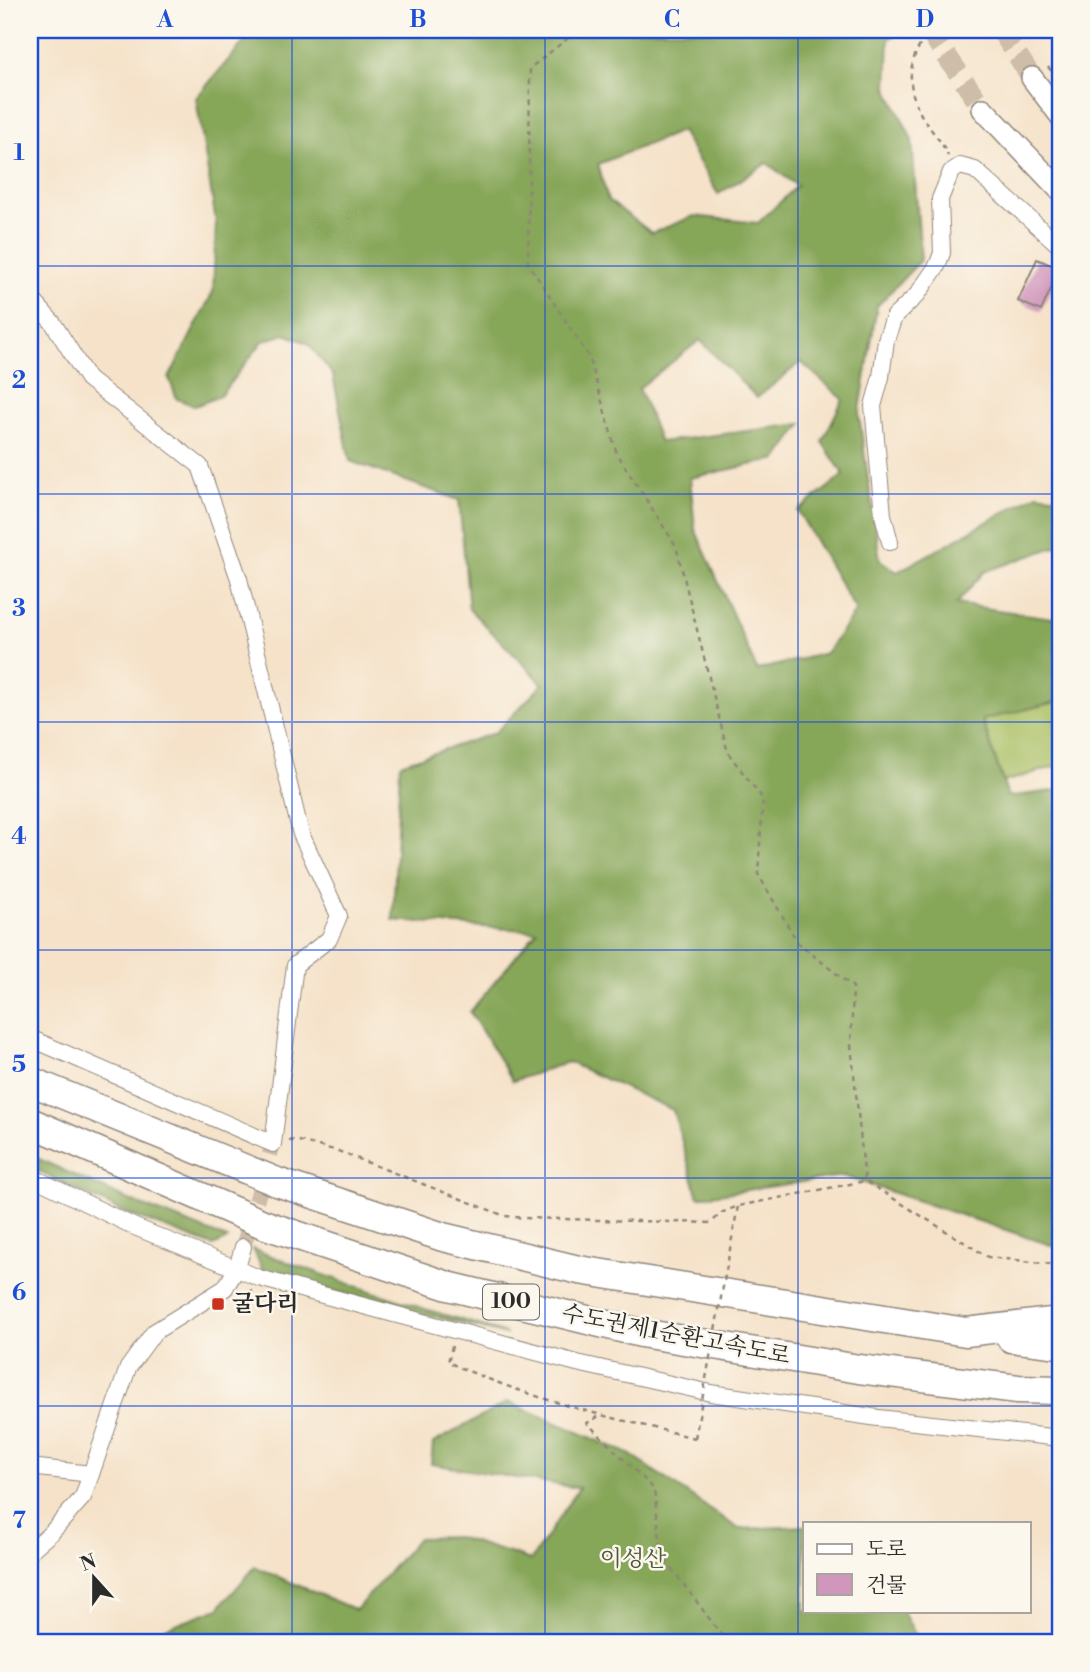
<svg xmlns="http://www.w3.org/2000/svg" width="1090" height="1672" viewBox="0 0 1090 1672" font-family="'Libre Bodoni','Noto Serif KR',serif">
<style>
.green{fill:#a9bf63;stroke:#6a7547;stroke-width:2}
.forest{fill:#86a659;stroke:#586842;stroke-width:2;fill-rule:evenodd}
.building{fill:#d096bb}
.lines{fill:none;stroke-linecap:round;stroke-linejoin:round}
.street-tunnel{stroke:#cdbda9;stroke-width:16;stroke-dasharray:16 8;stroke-linecap:butt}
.secondary-tunnel{stroke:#cdbda9;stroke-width:21;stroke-dasharray:21 10;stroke-linecap:butt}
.street-casing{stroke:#90867a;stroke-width:18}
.secondary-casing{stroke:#90867a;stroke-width:24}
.highway-casing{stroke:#90867a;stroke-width:31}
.path{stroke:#90867a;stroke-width:2.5;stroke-dasharray:5 5;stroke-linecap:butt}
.street{stroke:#fff;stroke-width:16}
.secondary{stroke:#fff;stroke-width:21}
.highway{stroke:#fff;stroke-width:28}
.path-bridge{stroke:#90867a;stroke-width:2.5;stroke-dasharray:5 5;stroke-linecap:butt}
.grid{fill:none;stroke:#1d4ed8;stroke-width:2;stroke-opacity:0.55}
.poi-dot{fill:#c8321e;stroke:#fbf7ec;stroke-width:2.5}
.labels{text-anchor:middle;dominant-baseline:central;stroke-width:5;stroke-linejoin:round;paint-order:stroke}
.shield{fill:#fbf7ec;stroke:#696865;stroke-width:2}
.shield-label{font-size:21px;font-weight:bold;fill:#2b2b2b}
.poi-label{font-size:23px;font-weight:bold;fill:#2b2b2b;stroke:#fbf7ec;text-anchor:start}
.street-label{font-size:23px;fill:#2b2b2b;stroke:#fbf7ec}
.park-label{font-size:23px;fill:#51573c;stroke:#fbf7ec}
.neatline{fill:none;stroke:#1d4ed8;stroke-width:2.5}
.grid-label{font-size:23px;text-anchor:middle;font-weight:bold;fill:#1d4ed8}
</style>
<rect width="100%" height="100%" fill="#fbf7ec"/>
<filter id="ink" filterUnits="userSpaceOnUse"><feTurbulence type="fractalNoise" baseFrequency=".0143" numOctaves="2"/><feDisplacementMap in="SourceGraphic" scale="14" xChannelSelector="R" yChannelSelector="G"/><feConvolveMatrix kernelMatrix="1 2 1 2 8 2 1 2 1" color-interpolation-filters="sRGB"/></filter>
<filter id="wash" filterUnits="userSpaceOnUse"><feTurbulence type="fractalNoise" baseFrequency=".00686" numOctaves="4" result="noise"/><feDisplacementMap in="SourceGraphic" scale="28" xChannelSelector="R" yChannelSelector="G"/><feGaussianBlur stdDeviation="1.57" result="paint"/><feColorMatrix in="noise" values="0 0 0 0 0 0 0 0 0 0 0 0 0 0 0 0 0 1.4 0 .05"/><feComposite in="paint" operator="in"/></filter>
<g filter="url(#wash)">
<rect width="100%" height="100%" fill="#f5e2c9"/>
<!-- green -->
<path class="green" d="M 1060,701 L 1060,765 L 1003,782 L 982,719 Z"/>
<!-- forest -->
<g class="forest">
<path d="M 254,30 L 902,30 L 889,39 L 887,87 L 912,140 L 921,260 L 877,306 L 859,416 L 880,560 L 897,572 L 1037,494 L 1060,497 L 1060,545 L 984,572 L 956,604 L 1060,619 L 1060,701 L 982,720 L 1008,797 L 1060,790 L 1060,1248 L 843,1176 L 698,1197 L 673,1110 L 568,1062 L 513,1081 L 470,1012 L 537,931 L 393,920 L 400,764 L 495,733 L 543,684 L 469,609 L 459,500 L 350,461 L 333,375 L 308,343 L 285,334 L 263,341 L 220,396 L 195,406 L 177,399 L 169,378 L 213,292 L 216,222 L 196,98 ZM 681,131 L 718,194 L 767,163 L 797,186 L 758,223 L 694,216 L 652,233 L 608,200 L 598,164 ZM 700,340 L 757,398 L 801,362 L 843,399 L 822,442 L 844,475 L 798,511 L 856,611 L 826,653 L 757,670 L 695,529 L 690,478 L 777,459 L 802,424 L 660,442 L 639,388 Z"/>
<path d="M 30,1155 L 126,1199 L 228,1239 L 213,1246 L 123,1212 L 30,1167 Z"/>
<path d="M 253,1249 C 309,1271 367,1290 425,1309 C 453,1318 481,1324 507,1335 L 283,1278 L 263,1270 Z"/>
<path d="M 508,1402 L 629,1454 L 739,1529 L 805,1526 L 805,1611 L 902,1611 L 920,1642 L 114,1642 L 152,1633 L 219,1608 L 255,1567 L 356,1610 L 418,1538 L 457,1537 L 531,1560 L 579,1488 L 431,1464 L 433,1443 Z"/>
</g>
<g id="blocks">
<!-- building -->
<path class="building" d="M 1037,259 L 1060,269 L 1041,311 L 1018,301 Z"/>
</g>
</g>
<g filter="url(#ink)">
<use href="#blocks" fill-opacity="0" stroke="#90867a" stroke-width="2"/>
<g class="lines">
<!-- street-tunnel -->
<path class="street-tunnel" d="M 243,1247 L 273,1144"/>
<!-- secondary-tunnel -->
<g class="secondary-tunnel">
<path d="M 929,30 L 983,109"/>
<path d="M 1001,30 L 1032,78"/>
</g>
<!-- street casing -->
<g class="street-casing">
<g id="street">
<path d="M 30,297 L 53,323 L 88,379 L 200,466 L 239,579 L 301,834 L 339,916 L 329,939 L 295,965 L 273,1144 L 30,1038"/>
<path d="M 890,542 L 883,515 L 873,406 L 881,377 L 886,340 L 894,317 L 917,295 L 937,266 L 942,253 L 940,199 L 951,172 L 960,166 L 975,170 L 1060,246"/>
<path d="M 30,1176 L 135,1227 L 259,1278 L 577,1363 L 711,1393 L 878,1418 L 1060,1438"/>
<path d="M 30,1467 L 91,1474"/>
<path d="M 30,1551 L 52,1532 L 83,1497 L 128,1368 L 154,1332 L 225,1288 L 237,1268 L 243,1247"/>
</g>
</g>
<!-- secondary casing -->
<g class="secondary-casing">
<g id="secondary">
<path d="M 1032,78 L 1060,115"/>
<path d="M 983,109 L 1060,190"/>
</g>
</g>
<!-- highway casing -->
<g class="highway-casing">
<g id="highway">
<path d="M 30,1081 L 277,1182 L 443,1237 L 579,1270 L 966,1332 L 1060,1321"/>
<path d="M 30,1122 L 263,1224 L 448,1286 L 641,1333 L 859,1369 L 1018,1389 L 1060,1390"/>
<path d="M 1011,1338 L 1060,1344"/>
</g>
</g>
<!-- path -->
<g class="path">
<path d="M 574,30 L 572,35 L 530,68 L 528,263 L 589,357 L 617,454 L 676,546 L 728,753 L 763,799 L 758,874 L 798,943 L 853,987 L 851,1045 L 865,1181"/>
<path d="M 933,30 C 904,56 905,93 927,124 C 934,134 943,143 948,156"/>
<path d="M 1048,67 L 1060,81"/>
<path d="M 289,1141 L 295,1140 L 338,1151 L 505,1216 L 525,1218 L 711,1223 L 721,1213 L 738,1206 L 865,1181 L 988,1257 L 1060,1265"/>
<path d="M 239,1294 L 253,1291"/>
<path d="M 452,1346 L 448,1362 C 498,1385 549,1401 601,1415"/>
<path d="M 695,1438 L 601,1415 L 587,1423 L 654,1489 L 662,1556 L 727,1642"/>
</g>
<!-- street -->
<use href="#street" class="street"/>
<!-- secondary -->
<use href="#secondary" class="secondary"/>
<!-- highway -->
<use href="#highway" class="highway"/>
<!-- path-bridge -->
<path class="path-bridge" d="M 695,1438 L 738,1206"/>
</g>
</g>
<!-- grid -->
<path class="grid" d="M 292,30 L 292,1642M 545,30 L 545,1642M 798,30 L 798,1642M 30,266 L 1060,266M 30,494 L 1060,494M 30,722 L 1060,722M 30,950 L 1060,950M 30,1178 L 1060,1178M 30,1406 L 1060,1406"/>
<!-- markers -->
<rect class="poi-dot" x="211" y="1297" width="14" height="14" rx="3.5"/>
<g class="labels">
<!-- shield labels -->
<rect class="shield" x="483" y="1284.5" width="56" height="35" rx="5"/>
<g class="shield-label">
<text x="511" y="1302">100</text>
</g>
<!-- poi labels -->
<g class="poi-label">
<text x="232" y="1304">굴다리</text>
</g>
<!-- street labels -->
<g class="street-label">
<text transform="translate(676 1335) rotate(11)">수도권제1순환고속도로</text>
</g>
<!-- park labels -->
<g class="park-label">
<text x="633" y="1559">이성산</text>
</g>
</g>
<!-- margin -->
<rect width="1090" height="1672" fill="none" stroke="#fbf7ec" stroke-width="77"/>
<!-- legend -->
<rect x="803" y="1522" width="228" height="91" fill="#fbf7ec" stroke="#a8a59f" stroke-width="2"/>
<rect x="817" y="1544" width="35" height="10" fill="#ffffff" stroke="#a8a59f" stroke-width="2"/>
<text x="866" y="1556" font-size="21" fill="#2b2b2b">도로</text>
<rect x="817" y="1574" width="35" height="21" fill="#d096bb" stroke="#a8a59f" stroke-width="2"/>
<text x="866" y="1592" font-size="21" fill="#2b2b2b">건물</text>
<!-- north arrow -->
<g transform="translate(94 1578) rotate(339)" stroke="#fbf7ec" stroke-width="5" paint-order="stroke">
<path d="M0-5L12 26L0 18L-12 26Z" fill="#2b2b2b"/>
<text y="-10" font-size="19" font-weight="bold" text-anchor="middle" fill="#2b2b2b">N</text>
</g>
<rect x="38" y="38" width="1014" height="1596" class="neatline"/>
<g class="grid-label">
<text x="165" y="27">A</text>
<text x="418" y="27">B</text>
<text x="672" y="27">C</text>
<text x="925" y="27">D</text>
<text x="19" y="160">1</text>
<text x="19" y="388">2</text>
<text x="19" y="616">3</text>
<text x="19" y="844">4</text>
<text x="19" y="1072">5</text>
<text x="19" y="1300">6</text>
<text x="19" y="1528">7</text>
</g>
</svg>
